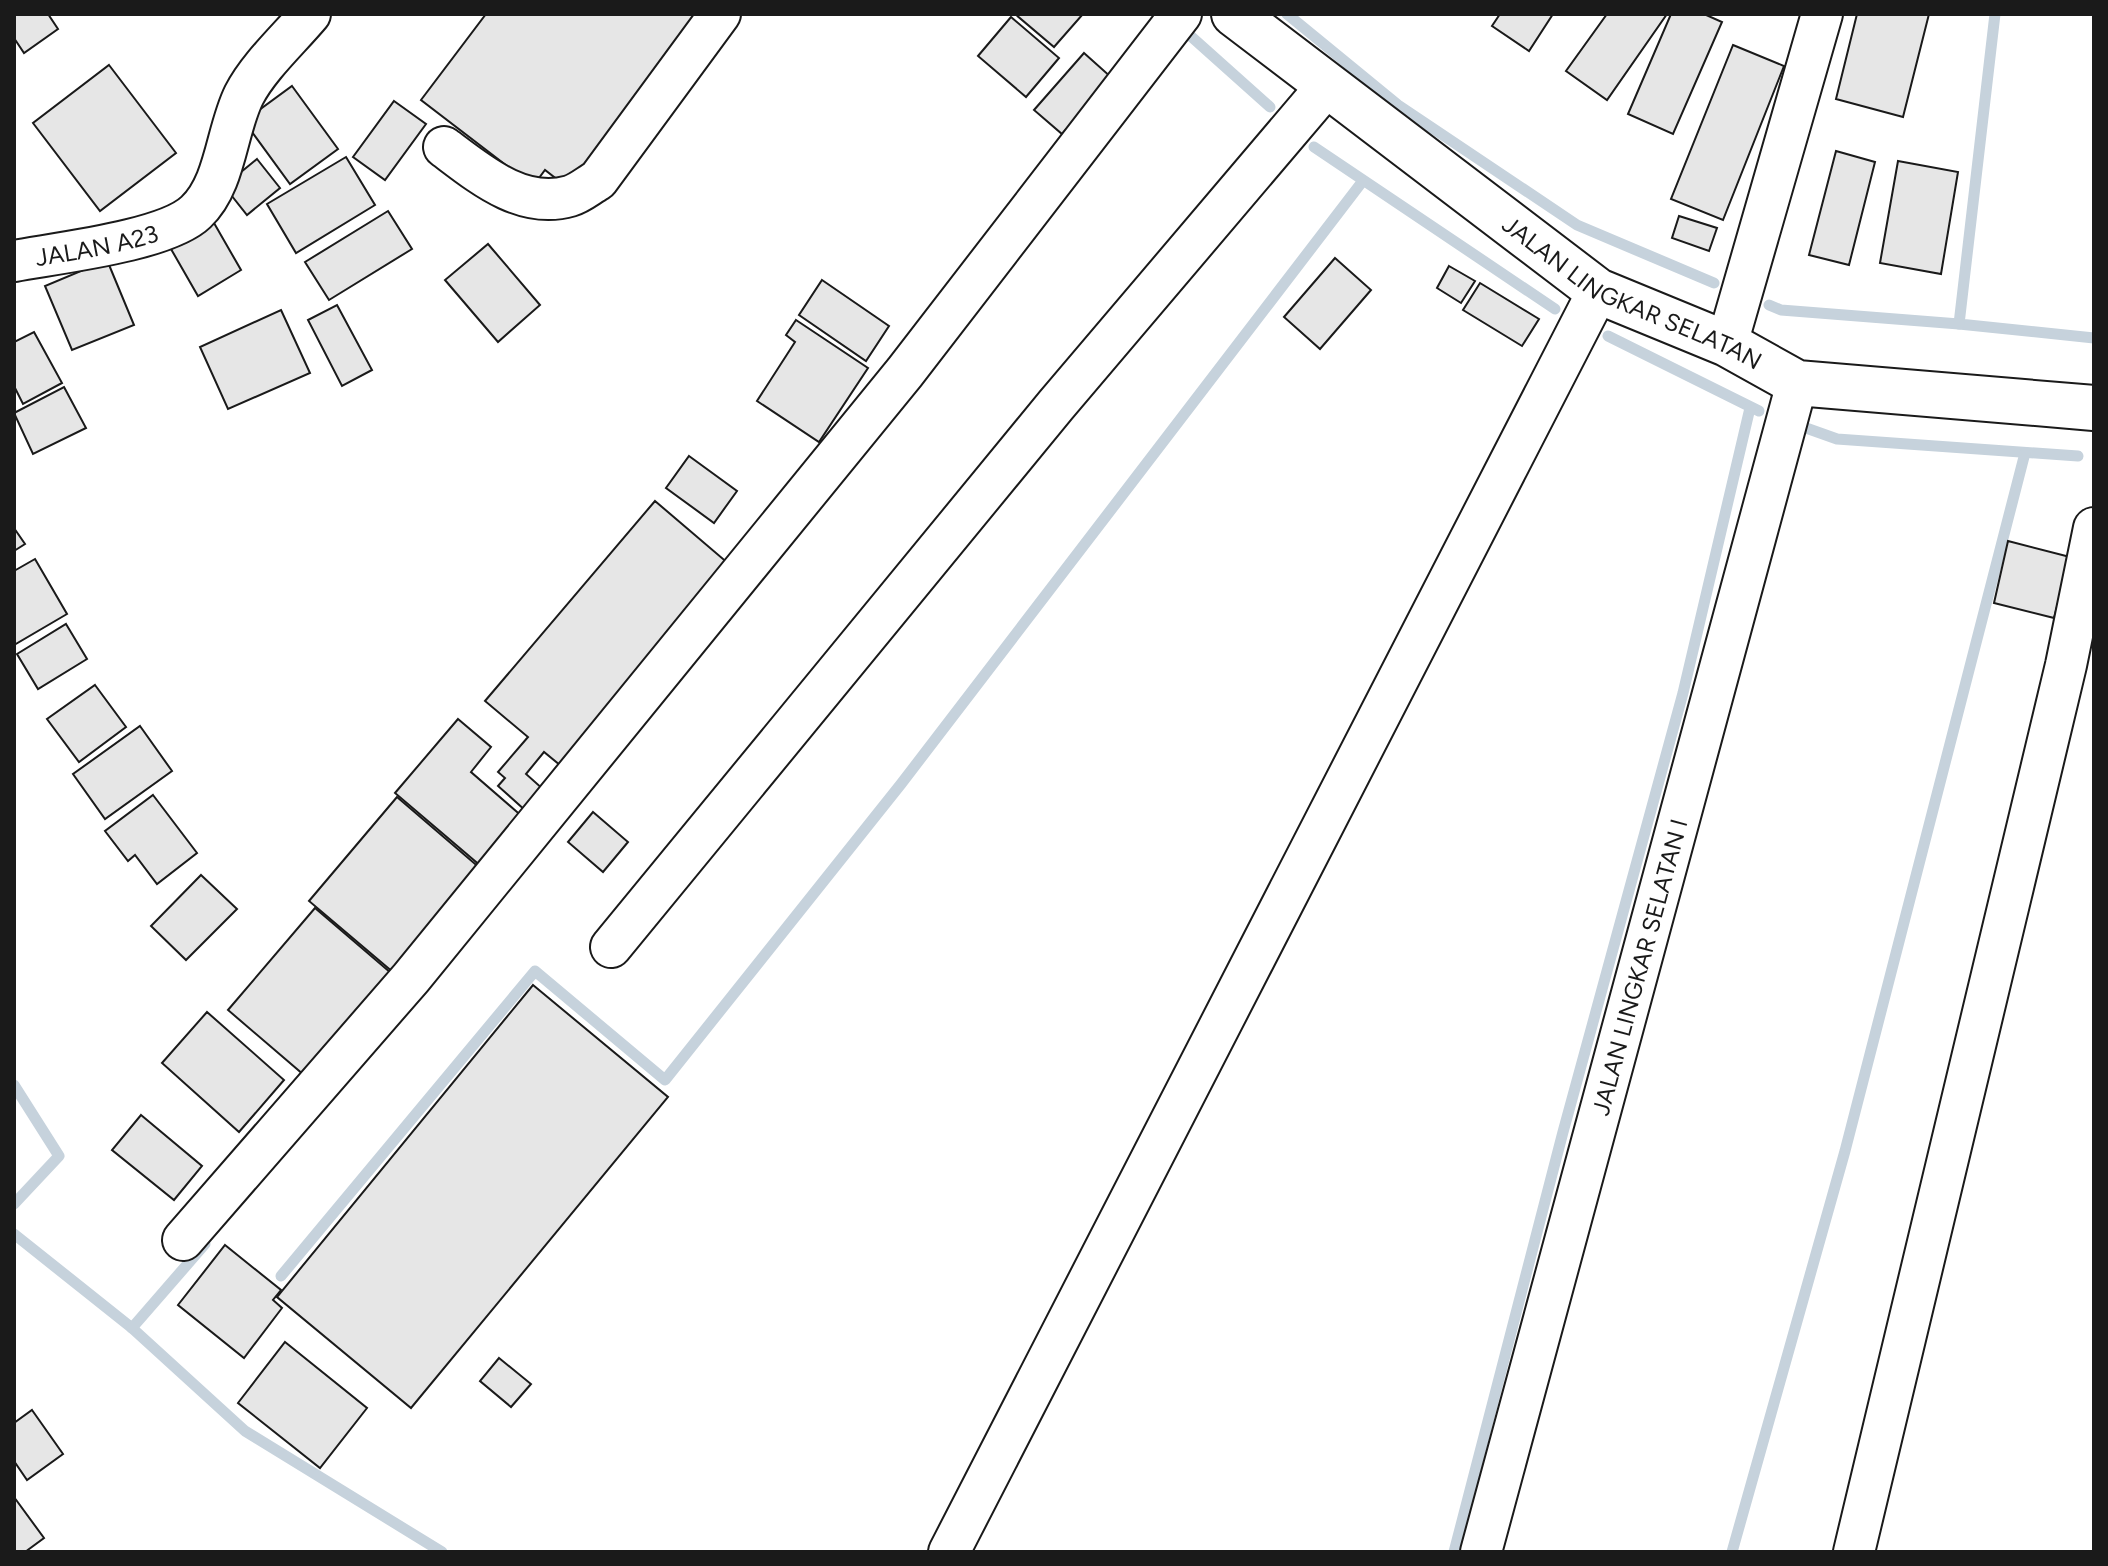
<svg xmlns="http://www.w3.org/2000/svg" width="2108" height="1566" viewBox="0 0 2108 1566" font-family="Figtree,sans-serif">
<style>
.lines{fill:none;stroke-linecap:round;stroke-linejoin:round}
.stream{stroke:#c6d2dc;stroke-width:11}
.building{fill:#e6e6e6;stroke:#1a1a1a;stroke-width:2}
.minor-casing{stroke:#1a1a1a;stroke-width:44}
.highway-casing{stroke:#1a1a1a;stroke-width:48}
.minor{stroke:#fff;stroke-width:40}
.highway{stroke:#fff;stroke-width:44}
.labels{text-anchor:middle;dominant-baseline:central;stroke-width:6;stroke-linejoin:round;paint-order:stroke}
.street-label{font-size:24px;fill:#1a1a1a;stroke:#fff}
</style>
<rect width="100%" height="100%" fill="#fff"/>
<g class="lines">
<!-- stream -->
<g class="stream">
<path d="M 1287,14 L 1398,105 L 1577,225 L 1714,283"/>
<path d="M 1995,14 L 1959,324 L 2094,338"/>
<path d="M 1181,36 L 1185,31 L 1270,107"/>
<path d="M 1314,147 L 1555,309"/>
<path d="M 1769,305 L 1781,310 L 1959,324"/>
<path d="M 1608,336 L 1759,411"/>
<path d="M 1792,423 L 1837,439 L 2078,456"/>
<path d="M 14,1085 L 59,1156 L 14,1204"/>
<path d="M 14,1234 L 132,1328 L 245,1431 L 442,1552"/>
<path d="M 281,1276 L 535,971 L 665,1080 L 901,784 L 1362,182"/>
<path d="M 132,1328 L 205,1244"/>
<path d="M 1454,1552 L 1563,1132 L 1683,693 L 1750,408"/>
<path d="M 1732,1552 L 1845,1151 L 2025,453"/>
</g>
</g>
<!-- building -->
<g class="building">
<path d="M 14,14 L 48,14 L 58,29 L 24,53 L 14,38 Z"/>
<path d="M 486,14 L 707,14 L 572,191 L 545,170 L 533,186 L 421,100 Z"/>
<path d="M 1015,14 L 1083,14 L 1054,47 Z"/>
<path d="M 1500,14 L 1553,14 L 1529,51 L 1492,26 Z"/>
<path d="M 1607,14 L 1667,14 L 1607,100 L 1566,71 Z"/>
<path d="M 1671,14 L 1704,14 L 1722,22 L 1673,134 L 1628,114 Z"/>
<path d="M 1857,14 L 1929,14 L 1903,117 L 1836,99 Z"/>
<path d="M 1011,17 L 1059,58 L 1026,97 L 978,56 Z"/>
<path d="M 1733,45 L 1784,66 L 1723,220 L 1671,199 Z"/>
<path d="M 1084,53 L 1112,78 L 1062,134 L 1034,110 Z"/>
<path d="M 109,65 L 176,153 L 100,211 L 33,123 Z"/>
<path d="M 292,86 L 338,149 L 290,184 L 244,121 Z"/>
<path d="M 394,101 L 426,124 L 385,180 L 353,157 Z"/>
<path d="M 1836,151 L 1875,162 L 1849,265 L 1809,255 Z"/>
<path d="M 346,157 L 375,205 L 296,253 L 267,204 Z"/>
<path d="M 257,159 L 280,188 L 247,215 L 224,186 Z"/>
<path d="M 1898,161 L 1958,172 L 1941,274 L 1880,263 Z"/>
<path d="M 388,211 L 412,249 L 329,300 L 305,262 Z"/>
<path d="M 1679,216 L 1717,228 L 1709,251 L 1672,238 Z"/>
<path d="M 214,223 L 241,270 L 198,296 L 171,249 Z"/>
<path d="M 488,244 L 540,305 L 498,342 L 445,280 Z"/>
<path d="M 1335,258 L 1371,290 L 1320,349 L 1284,317 Z"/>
<path d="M 107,260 L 134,325 L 72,350 L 45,286 Z"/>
<path d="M 1449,266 L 1475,281 L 1461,303 L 1437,288 Z"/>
<path d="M 822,280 L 889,326 L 866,361 L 799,315 Z"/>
<path d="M 1480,283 L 1539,319 L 1522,346 L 1463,310 Z"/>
<path d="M 337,305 L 372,370 L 342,386 L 308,320 Z"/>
<path d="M 281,310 L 310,373 L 228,409 L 200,347 Z"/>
<path d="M 796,320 L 868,368 L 819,442 L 757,401 L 795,342 L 786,335 Z"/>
<path d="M 34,332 L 62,383 L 23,404 L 14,386 L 14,342 Z"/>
<path d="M 64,387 L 86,428 L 33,454 L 14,413 Z"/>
<path d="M 689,456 L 737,491 L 714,523 L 666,488 Z"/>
<path d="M 655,501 L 736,570 L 566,770 L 544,752 L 526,774 L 544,790 L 526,811 L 498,786 L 505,778 L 498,772 L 528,737 L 485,701 Z"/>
<path d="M 14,528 L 25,544 L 14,551 Z"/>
<path d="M 2008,541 L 2070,557 L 2054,618 L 1994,603 Z"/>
<path d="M 35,559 L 67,614 L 14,645 L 14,571 Z"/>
<path d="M 66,624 L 87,659 L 38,689 L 17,654 Z"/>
<path d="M 95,685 L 126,727 L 79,762 L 47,719 Z"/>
<path d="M 458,719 L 491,747 L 471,772 L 524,818 L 482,867 L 395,793 Z"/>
<path d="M 140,726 L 172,771 L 105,819 L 73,774 Z"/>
<path d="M 153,795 L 197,853 L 157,884 L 135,855 L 128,861 L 105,831 Z"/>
<path d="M 397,797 L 481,869 L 394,973 L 309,901 Z"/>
<path d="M 593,812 L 628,842 L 603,872 L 568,842 Z"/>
<path d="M 201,875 L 237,909 L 186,960 L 151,926 Z"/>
<path d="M 315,908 L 391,973 L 304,1075 L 228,1010 Z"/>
<path d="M 533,985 L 668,1097 L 411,1408 L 277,1297 Z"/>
<path d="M 207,1012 L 284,1080 L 239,1132 L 162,1063 Z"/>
<path d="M 141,1115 L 202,1166 L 174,1200 L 112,1150 Z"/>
<path d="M 225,1245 L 281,1290 L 273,1300 L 282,1308 L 244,1358 L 178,1305 Z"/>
<path d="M 285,1342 L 367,1408 L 320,1468 L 238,1403 Z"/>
<path d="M 499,1358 L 531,1384 L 511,1407 L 480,1381 Z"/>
<path d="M 32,1410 L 63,1454 L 27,1480 L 14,1461 L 14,1423 Z"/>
<path d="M 14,1497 L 44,1538 L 25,1552 L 14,1552 Z"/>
</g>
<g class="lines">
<!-- minor casing -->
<g class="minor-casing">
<g id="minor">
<path d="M 444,147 C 480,174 522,210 570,196 C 580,193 589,185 598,180 L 720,14"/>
<path id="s1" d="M 14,261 C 57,253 166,241 196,212 C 226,184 226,131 244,95 C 259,66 289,39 310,14"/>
<path d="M 1727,344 L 1822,14"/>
<path d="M 611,947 L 1056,405 L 1326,87"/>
<path d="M 183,1240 L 411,978 L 905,372 L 1181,14"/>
<path d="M 949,1552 L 1598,291"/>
<path id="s2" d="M 1481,1552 L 1797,383"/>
<path d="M 1854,1552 L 2066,665 L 2094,528"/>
</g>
</g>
<!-- highway casing -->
<g class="highway-casing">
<g id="highway">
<path id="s3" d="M 1234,14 L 1598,291 L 1727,344 L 1797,383 L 2094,408"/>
</g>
</g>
<!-- minor -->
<use href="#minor" class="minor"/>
<!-- highway -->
<use href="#highway" class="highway"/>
</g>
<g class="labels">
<!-- street labels -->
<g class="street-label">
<text stroke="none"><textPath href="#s1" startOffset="84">JALAN A23</textPath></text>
<text stroke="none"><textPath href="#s3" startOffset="488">JALAN LINGKAR SELATAN</textPath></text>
<text stroke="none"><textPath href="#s2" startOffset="606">JALAN LINGKAR SELATAN I</textPath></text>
</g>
</g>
<!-- border -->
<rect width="2108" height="1566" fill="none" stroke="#1a1a1a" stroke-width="32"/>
</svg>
